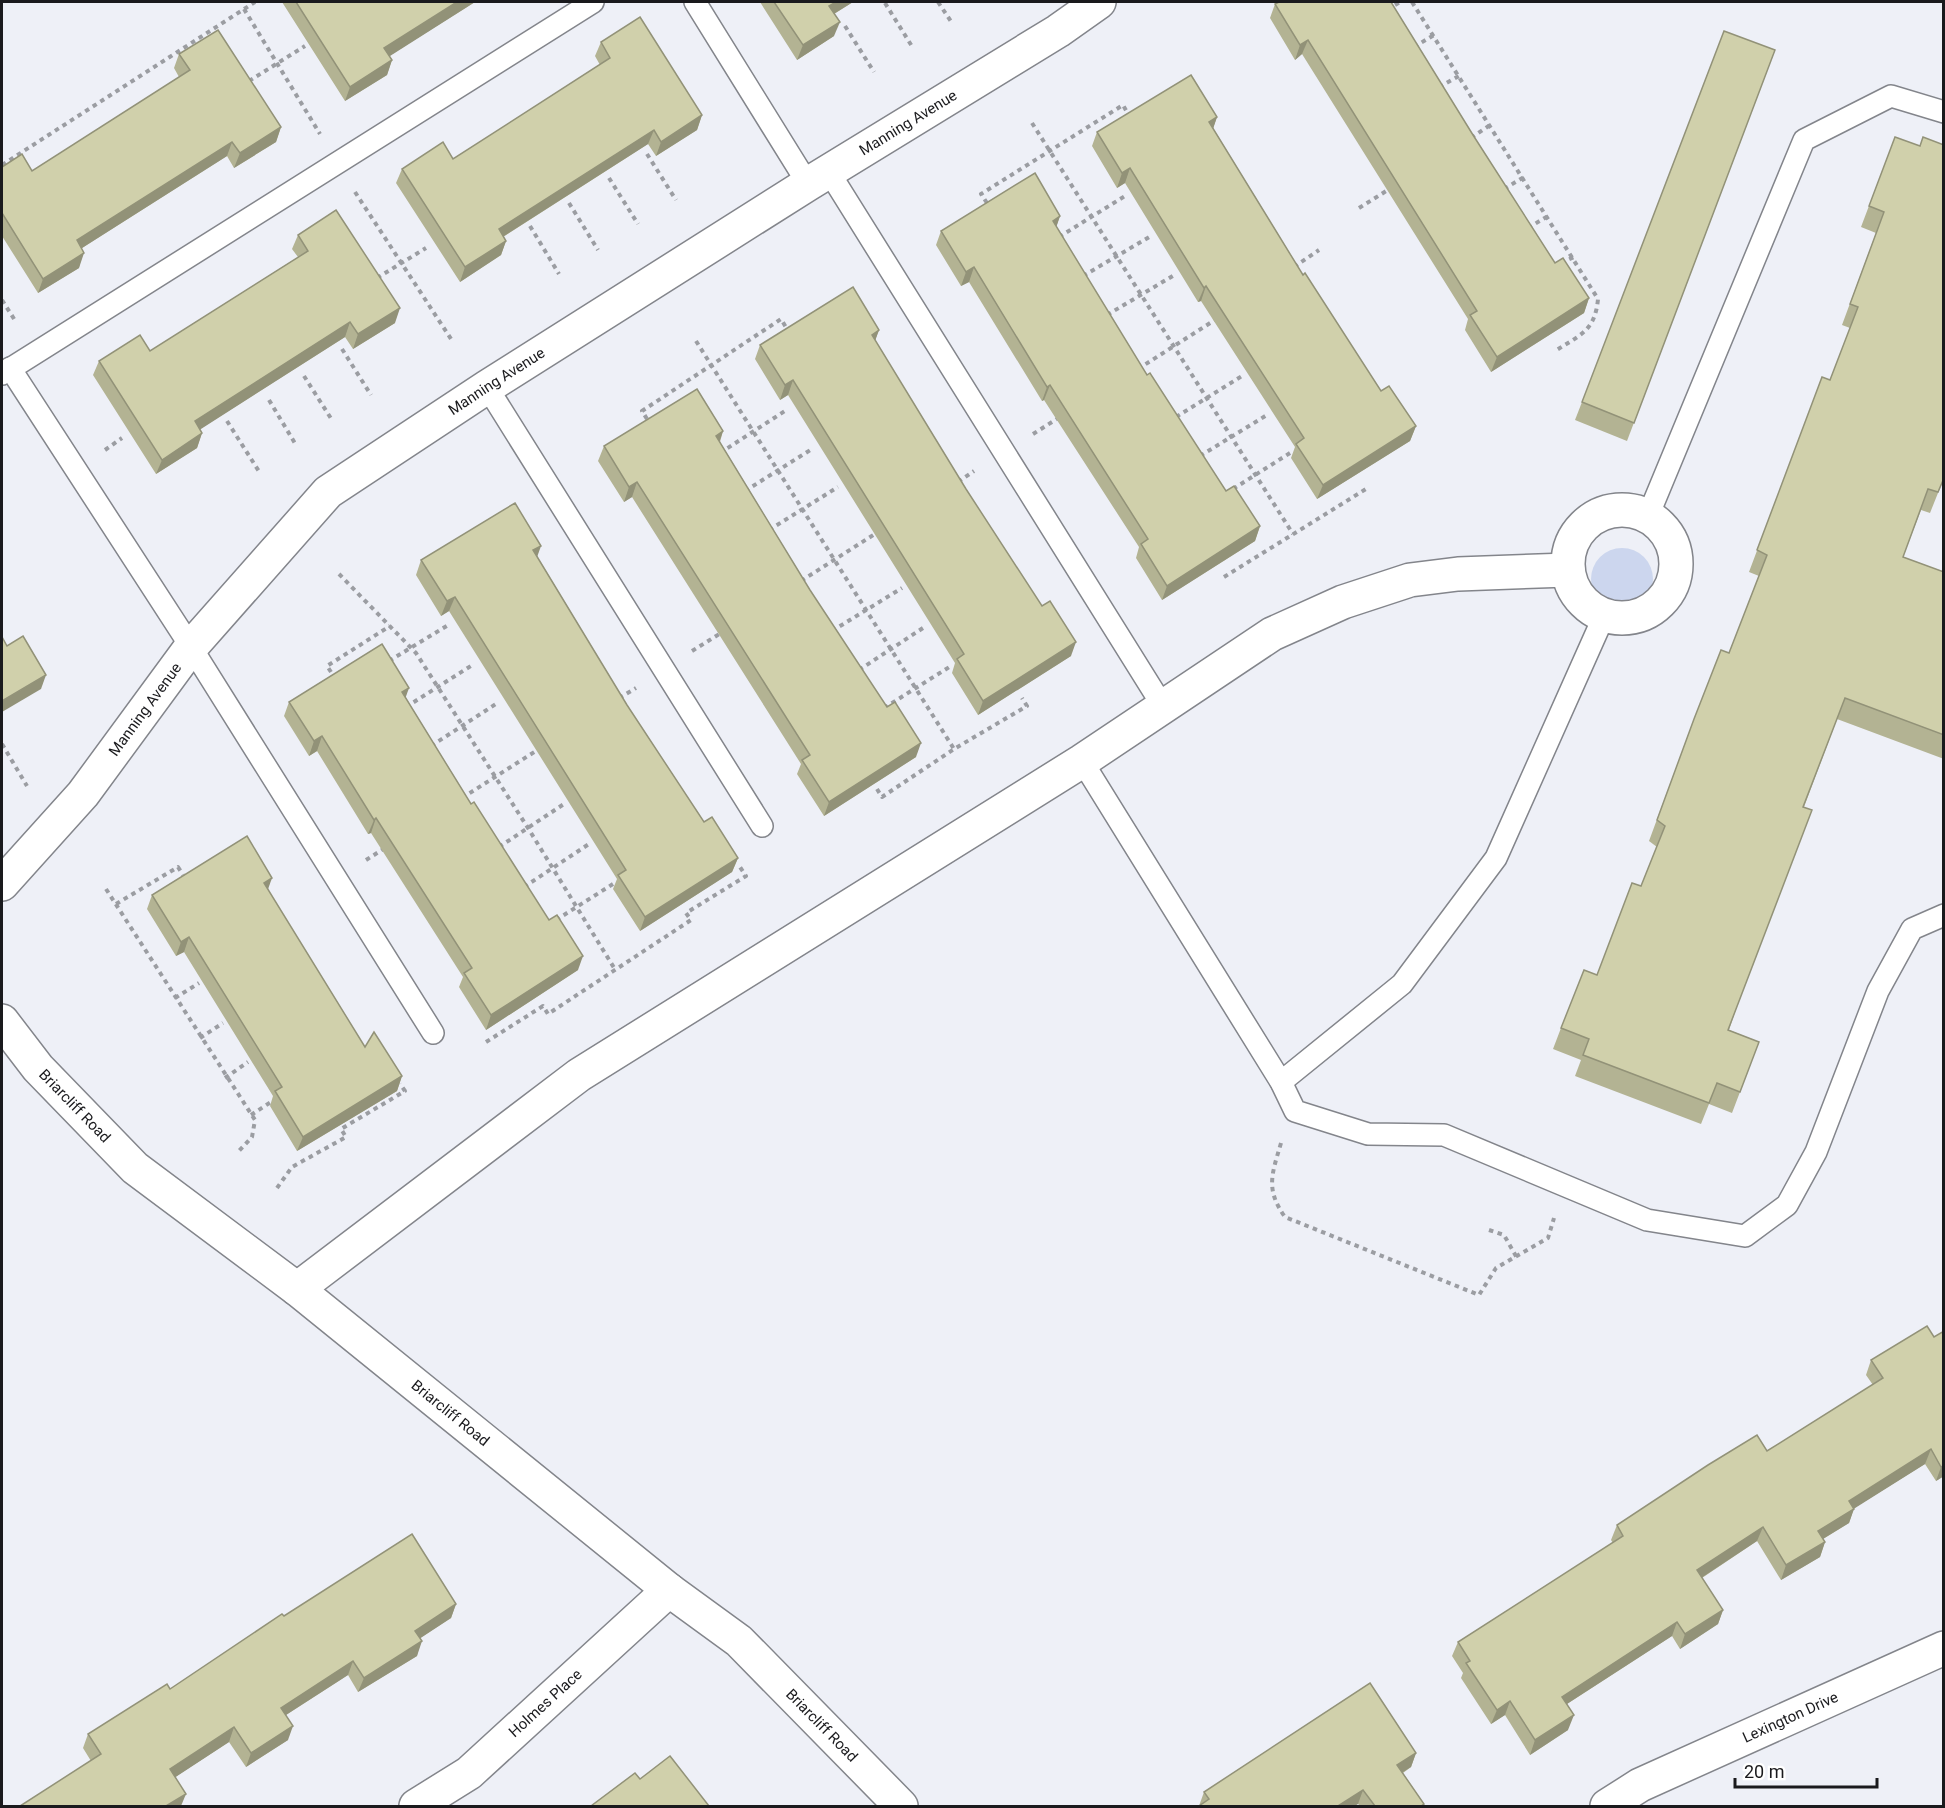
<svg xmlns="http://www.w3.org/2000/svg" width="1945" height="1808" viewBox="0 0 1945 1808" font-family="Roboto,sans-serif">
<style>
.green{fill:#ccd6ee}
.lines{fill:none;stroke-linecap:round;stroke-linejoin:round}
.lane-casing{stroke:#83858b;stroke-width:24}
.street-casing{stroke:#83858b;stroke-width:36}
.secondary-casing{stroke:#83858b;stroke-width:36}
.path{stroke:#9b9da2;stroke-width:4;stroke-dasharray:4.5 4.5;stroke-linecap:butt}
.lane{stroke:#fff;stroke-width:21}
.street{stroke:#fff;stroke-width:33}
.secondary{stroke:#fff;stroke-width:33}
.wall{fill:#b3b393}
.shaded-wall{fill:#929278}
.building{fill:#d0d0ab;stroke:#929278;stroke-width:1.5}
.labels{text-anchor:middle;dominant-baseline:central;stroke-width:5;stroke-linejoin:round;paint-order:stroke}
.street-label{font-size:15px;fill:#1a1a1d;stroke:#fff}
</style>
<rect width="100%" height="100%" fill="#eef0f7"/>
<!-- green -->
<circle class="green" cx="1622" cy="579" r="31"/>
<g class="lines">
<!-- lane casing -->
<g class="lane-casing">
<g id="lane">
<path d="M 695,2 L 808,184"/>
<path d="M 829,172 L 1164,708"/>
<path d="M 10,368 L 191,647 L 433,1033"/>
<path d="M 2,374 L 593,2"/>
<path d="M 487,387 L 762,826"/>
<path d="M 1648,516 L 1804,140 L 1891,96 L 1944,112"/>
<path d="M 1082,761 L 1281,1082 L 1295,1111 L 1368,1134 L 1444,1135 L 1647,1220 L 1745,1236 L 1787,1205 L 1816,1152 L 1878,991 L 1912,929 L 1944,915"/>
<path d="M 1281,1082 L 1402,984 L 1496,858 L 1604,616"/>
</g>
</g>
<!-- street casing -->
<g class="street-casing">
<g id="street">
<circle cx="1622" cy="564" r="54"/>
<path id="s1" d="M 2,884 L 83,794 L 191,647 L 328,492 L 487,387 L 808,184 L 1058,31 L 1099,2"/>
<path d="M 297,1289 L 579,1075 L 1082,761 L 1272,634 L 1343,602 L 1410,580 L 1458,574 L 1568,570"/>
<path id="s2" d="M 416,1806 L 469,1773 L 669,1590"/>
<path id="s3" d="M 1607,1806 L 1640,1785 L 1944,1648"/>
</g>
</g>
<!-- secondary casing -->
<g class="secondary-casing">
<g id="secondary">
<path id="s4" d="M 2,1021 L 38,1068 L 135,1168 L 297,1289 L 669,1590 L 739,1641 L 901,1806"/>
</g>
</g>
<!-- path -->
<g class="path">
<path d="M 938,2 L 952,23"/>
<path d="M 1412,2 L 1598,299 C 1595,331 1580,335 1555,351"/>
<path d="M 885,3 L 913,48"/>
<path d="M 1395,5 L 1400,2"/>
<path d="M 244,9 L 320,134"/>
<path d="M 845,26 L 874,72"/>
<path d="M 1414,47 L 1434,35"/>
<path d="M 249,81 L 305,46"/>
<path d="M 1439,87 L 1459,76"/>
<path d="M 1032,123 L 1293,534"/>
<path d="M 1471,138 L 1490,125"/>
<path d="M 647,154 L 676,200"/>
<path d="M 2,165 L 255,2"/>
<path d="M 609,178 L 638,224"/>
<path d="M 1504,189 L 1524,177"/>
<path d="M 355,192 L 453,342"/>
<path d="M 569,203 L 598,250"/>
<path d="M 987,203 L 981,194 L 1123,105 L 1128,114"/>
<path d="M 1359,208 L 1391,188"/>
<path d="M 530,226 L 559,274"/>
<path d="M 1528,228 L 1548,216"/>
<path d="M 1059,237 L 1125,196"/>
<path d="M 1561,263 L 1574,257"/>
<path d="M 1294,267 L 1319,250"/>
<path d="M 1083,276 L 1151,236"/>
<path d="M 377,278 L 426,248"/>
<path d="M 2,300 L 16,322"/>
<path d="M 1107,315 L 1176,274"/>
<path d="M 696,341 L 954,749"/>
<path d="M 342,349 L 371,395"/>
<path d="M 1138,369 L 1218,318"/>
<path d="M 304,376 L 332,420"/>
<path d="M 269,400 L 296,445"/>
<path d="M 1176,417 L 1242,376"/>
<path d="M 647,419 L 642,411 L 781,319 L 787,329"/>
<path d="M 227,421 L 260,473"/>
<path d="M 1033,434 L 1060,417"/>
<path d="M 105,450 L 122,438"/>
<path d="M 720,453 L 788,409"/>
<path d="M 1200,456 L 1267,415"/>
<path d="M 958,482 L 974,471"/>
<path d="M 1233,489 L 1290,453"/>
<path d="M 745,491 L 812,449"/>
<path d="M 769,530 L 838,487"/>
<path d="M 339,574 L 416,653 L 528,828 L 616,971"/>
<path d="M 1224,577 L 1366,489"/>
<path d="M 801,581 L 878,532"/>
<path d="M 832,631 L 902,588"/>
<path d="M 692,651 L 721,633"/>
<path d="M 389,661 L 450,624"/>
<path d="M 859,670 L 926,626"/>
<path d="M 331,672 L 327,666 L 390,626"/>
<path d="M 619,698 L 636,688"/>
<path d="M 406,707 L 474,664"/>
<path d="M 884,708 L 951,666"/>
<path d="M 2,744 L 27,786"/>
<path d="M 431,746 L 499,702"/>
<path d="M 877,789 L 882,797 L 954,749 L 1027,706 L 1022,698"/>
<path d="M 462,798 L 539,749"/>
<path d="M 499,847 L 564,804"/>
<path d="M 366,860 L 385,848"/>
<path d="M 524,887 L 589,844"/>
<path d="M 106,889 L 255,1120 L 252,1137 L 237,1153"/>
<path d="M 116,904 L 178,867 L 183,875"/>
<path d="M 556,920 L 613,884"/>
<path d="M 175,998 L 199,983"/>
<path d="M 200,1038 L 223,1023"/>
<path d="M 486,1042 L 543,1006 L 548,1014 L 691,920 L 686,913 L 746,876 L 740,867"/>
<path d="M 225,1078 L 248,1062"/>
<path d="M 251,1115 L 271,1102"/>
<path d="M 1281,1143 C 1272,1174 1265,1189 1285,1217 L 1479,1295 L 1496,1268 L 1548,1238 L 1554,1218"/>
<path d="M 277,1188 L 292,1167 L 346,1137 L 341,1129 L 405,1091 L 400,1084"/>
<path d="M 1489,1230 L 1504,1235 L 1517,1258"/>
</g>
<!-- lane -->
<use href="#lane" class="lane"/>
<!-- street -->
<use href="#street" class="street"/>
<!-- secondary -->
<use href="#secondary" class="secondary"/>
</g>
<!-- wall -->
<g class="wall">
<path d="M 282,2 L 475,2 L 389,56 L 392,60 L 387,75 L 345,101 Z"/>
<path d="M 760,2 L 853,2 L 834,14 L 834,36 L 797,60 Z"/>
<path d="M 1275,4 L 1473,135 L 1555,263 L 1589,298 L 1584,313 L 1491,372 L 1465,330 L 1468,319 L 1302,54 L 1295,60 L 1270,18 Z"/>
<path d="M 601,42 L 702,115 L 697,130 L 656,156 L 648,144 L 503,237 L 506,241 L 501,255 L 460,282 L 396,183 L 402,169 L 453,159 L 600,65 L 595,56 Z"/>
<path d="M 1775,50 L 1627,441 L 1575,420 L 1582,402 Z"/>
<path d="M 179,54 L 281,127 L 276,142 L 234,168 L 227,156 L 82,248 L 79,268 L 38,293 L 2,236 L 2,167 L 32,171 L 179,77 L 174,68 Z"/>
<path d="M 1217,117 L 1213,128 L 1303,275 L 1381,391 L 1416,426 L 1410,441 L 1317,499 L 1291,458 L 1295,447 L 1201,301 L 1198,302 L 1125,183 L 1117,188 L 1092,146 L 1097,132 Z"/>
<path d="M 1895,137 L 1944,478 L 1930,513 L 1921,510 L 1903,557 L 1944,572 L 1944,759 L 1837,719 L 1804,807 L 1729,1030 L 1759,1042 L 1732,1113 L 1709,1104 L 1701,1124 L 1575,1076 L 1581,1060 L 1553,1049 L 1561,1028 L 1597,975 L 1641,886 L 1657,847 L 1649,841 L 1694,719 L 1729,653 L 1759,576 L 1749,572 L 1822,377 L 1830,380 L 1850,328 L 1842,325 L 1876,233 L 1861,227 Z"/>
<path d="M 1060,216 L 1056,227 L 1147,375 L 1226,491 L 1260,526 L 1255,541 L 1162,600 L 1136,558 L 1139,547 L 1044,400 L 1042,401 L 969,282 L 961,286 L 936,245 L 941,231 Z"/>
<path d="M 298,235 L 395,323 L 353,349 L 345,337 L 200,429 L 202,433 L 197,448 L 156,474 L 93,375 L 99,361 L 150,351 L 298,257 L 292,249 Z"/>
<path d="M 879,330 L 875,340 L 966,489 L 1071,656 L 978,715 L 952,673 L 955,663 L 788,395 L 780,400 L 755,359 L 760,345 Z"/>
<path d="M 723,431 L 720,442 L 810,590 L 916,757 L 824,816 L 797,774 L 801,764 L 632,497 L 624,502 L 598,461 L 604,446 Z"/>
<path d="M 537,556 L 627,705 L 704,822 L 738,858 L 732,872 L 640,931 L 613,889 L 617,879 L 449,611 L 441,616 L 416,575 L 421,560 Z"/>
<path d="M 406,698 L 471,804 L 578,970 L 486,1030 L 459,987 L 463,977 L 371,833 L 368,834 L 317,751 L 309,756 L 284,716 L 289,702 Z"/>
<path d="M 268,890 L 365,1047 L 402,1076 L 397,1091 L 297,1151 L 270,1106 L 273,1096 L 184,952 L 176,956 L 147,909 L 152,895 Z"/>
<path d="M 1944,1331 L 1944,1476 L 1936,1481 L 1925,1464 L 1854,1508 L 1849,1523 L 1823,1539 L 1825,1542 L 1820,1557 L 1781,1580 L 1757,1541 L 1702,1578 L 1723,1610 L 1718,1624 L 1680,1649 L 1672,1636 L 1567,1704 L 1568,1730 L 1530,1755 L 1505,1715 L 1491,1724 L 1461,1678 L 1463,1673 L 1452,1656 L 1458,1642 L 1613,1543 L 1611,1540 L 1617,1525 L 1767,1451 L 1873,1385 L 1866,1375 L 1871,1360 L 1934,1337 Z"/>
<path d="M 456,1604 L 451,1618 L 420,1638 L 417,1656 L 358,1692 L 348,1675 L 286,1715 L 288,1740 L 246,1767 L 229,1742 L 175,1777 L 91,1761 L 83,1748 L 88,1734 L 170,1689 L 284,1616 Z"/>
<path d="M 1416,1753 L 1411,1767 L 1403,1773 L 1424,1804 L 1423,1806 L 1360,1806 L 1358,1804 L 1199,1806 L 1204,1792 Z"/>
</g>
<!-- shaded-wall -->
<g class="shaded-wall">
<path d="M 457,2 L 475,2 L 379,63 L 384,48 Z"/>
<path d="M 836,2 L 853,2 L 824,20 L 829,6 Z"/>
<path d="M 840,22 L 834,36 L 797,60 L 803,45 Z"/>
<path d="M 1308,40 L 1302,54 L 1295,60 L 1300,45 Z"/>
<path d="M 392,60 L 387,75 L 345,101 L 350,87 Z"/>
<path d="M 702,115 L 697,130 L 656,156 L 661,142 Z"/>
<path d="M 1217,117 L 1212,132 L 1209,122 Z"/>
<path d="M 281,127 L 276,142 L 234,168 L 240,153 Z"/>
<path d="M 654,130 L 648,144 L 493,243 L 499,229 Z"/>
<path d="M 232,142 L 227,156 L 71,255 L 77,240 Z"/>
<path d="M 1130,168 L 1125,183 L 1117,188 L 1122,173 Z"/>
<path d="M 1060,216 L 1055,231 L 1053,221 Z"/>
<path d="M 506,241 L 501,255 L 460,282 L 465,267 Z"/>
<path d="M 84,253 L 79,268 L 38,293 L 43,279 Z"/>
<path d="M 974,267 L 969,282 L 961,286 L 966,272 Z"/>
<path d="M 1206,286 L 1201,301 L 1198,302 L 1204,288 Z"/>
<path d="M 1589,298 L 1584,313 L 1491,372 L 1497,357 Z"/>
<path d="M 400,308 L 395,323 L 353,349 L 358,334 Z"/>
<path d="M 350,322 L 345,337 L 190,436 L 195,421 Z"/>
<path d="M 879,330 L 874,344 L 872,335 Z"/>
<path d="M 793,380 L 788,395 L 780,400 L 785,385 Z"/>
<path d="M 1050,385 L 1044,400 L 1042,401 L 1047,387 Z"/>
<path d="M 1416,426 L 1410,441 L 1317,499 L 1323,485 Z"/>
<path d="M 723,431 L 718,446 L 716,436 Z"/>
<path d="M 202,433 L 197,448 L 156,474 L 162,460 Z"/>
<path d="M 637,482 L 632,497 L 624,502 L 629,487 Z"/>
<path d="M 1260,526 L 1255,541 L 1162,600 L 1167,586 Z"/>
<path d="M 541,546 L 536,560 L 533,550 Z"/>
<path d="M 455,597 L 449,611 L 441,616 L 447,601 Z"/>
<path d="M 1076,642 L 1071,656 L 978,715 L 983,701 Z"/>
<path d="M 46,675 L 41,689 L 2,712 L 2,701 Z"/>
<path d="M 409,688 L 404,702 L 402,692 Z"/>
<path d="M 322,736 L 317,751 L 309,756 L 314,741 Z"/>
<path d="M 921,743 L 916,757 L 824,816 L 829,802 Z"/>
<path d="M 376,818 L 371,833 L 368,834 L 374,820 Z"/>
<path d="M 738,858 L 732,872 L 640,931 L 645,917 Z"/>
<path d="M 272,878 L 267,892 L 264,883 Z"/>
<path d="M 189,937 L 184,952 L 176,956 L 181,942 Z"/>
<path d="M 583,956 L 578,970 L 486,1030 L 491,1015 Z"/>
<path d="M 402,1076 L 397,1091 L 297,1151 L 303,1137 Z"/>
<path d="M 1931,1449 L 1925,1464 L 1844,1515 L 1849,1501 Z"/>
<path d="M 1944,1465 L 1944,1476 L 1936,1481 L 1941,1467 Z"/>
<path d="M 1854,1509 L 1849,1523 L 1813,1545 L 1818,1531 Z"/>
<path d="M 1763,1527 L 1757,1541 L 1692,1584 L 1697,1570 Z"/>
<path d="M 1825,1542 L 1820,1557 L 1781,1580 L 1786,1565 Z"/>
<path d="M 456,1604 L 451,1618 L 410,1645 L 415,1631 Z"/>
<path d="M 1723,1610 L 1718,1624 L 1680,1649 L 1685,1634 Z"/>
<path d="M 1677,1622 L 1672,1636 L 1556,1711 L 1562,1697 Z"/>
<path d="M 422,1641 L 417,1656 L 358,1692 L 364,1678 Z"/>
<path d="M 353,1661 L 348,1675 L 275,1722 L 281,1708 Z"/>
<path d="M 1510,1701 L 1505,1715 L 1491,1724 L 1497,1710 Z"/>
<path d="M 1574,1715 L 1568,1730 L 1530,1755 L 1535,1740 Z"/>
<path d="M 293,1726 L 288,1740 L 246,1767 L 251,1753 Z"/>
<path d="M 234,1727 L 229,1742 L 165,1784 L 170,1769 Z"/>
<path d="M 1416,1753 L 1411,1767 L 1392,1779 L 1397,1765 Z"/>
<path d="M 1363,1790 L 1358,1804 L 1355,1806 L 1338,1806 Z"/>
<path d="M 186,1794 L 181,1806 L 166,1806 Z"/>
</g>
<!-- building -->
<g class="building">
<path d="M 296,2 L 457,2 L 384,48 L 392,60 L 350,87 Z"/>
<path d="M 774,2 L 836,2 L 829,6 L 840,22 L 803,45 Z"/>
<path d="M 1279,2 L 1391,2 L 1473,135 L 1555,263 L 1563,258 L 1589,298 L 1497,357 L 1470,315 L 1477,311 L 1308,40 L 1300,45 L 1275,4 Z"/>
<path d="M 640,17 L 702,115 L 661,142 L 654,130 L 499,229 L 506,241 L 465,267 L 402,169 L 443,142 L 453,159 L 610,58 L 601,42 Z"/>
<path d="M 218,30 L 281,127 L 240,153 L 232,142 L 77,240 L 84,253 L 43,279 L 2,213 L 2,167 L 22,154 L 32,171 L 190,70 L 179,54 Z"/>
<path d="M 1724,31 L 1775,50 L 1634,423 L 1582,402 Z"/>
<path d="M 1191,75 L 1217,117 L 1209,122 L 1303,275 L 1305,273 L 1381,391 L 1389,386 L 1416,426 L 1323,485 L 1296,444 L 1304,438 L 1206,286 L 1204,288 L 1130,168 L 1122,173 L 1097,132 Z"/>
<path d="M 1895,137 L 1920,146 L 1923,137 L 1944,145 L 1944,478 L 1938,492 L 1928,489 L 1903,557 L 1944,572 L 1944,735 L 1845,698 L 1803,807 L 1812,810 L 1728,1030 L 1759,1042 L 1740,1092 L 1717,1083 L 1709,1103 L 1583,1055 L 1589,1039 L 1561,1028 L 1584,970 L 1597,975 L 1632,883 L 1641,886 L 1665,826 L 1657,820 L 1694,719 L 1721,650 L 1729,653 L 1767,555 L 1757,550 L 1822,377 L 1830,380 L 1858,307 L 1850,304 L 1884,212 L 1869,206 Z"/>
<path d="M 1035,173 L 1060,216 L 1053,221 L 1147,375 L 1150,373 L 1226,491 L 1234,486 L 1260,526 L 1167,586 L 1141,544 L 1148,539 L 1050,385 L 1047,387 L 974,267 L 966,272 L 941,231 Z"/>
<path d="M 336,210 L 400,308 L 358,334 L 350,322 L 195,421 L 202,433 L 162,460 L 99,361 L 140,335 L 150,351 L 308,251 L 298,235 Z"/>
<path d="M 853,287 L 879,330 L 872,335 L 966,489 L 1042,606 L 1050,601 L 1076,642 L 983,701 L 957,659 L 964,654 L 793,380 L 785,385 L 760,345 Z"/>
<path d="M 697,389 L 723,431 L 716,436 L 810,590 L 887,707 L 895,702 L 921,743 L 829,802 L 802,760 L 810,755 L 637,482 L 629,487 L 604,446 Z"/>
<path d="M 515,503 L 541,546 L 533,550 L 627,705 L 704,822 L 712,817 L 738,858 L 645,917 L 618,875 L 626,870 L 455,597 L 447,601 L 421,560 Z"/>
<path d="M 23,636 L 46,675 L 2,701 L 2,637 L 7,646 Z"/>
<path d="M 382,644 L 409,688 L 402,692 L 471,804 L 474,802 L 549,920 L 557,915 L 583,956 L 491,1015 L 464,973 L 472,968 L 376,818 L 374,820 L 322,736 L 314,741 L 289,702 Z"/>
<path d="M 247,836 L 272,878 L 264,883 L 365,1047 L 374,1032 L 402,1076 L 303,1137 L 275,1091 L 282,1087 L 189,937 L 181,942 L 152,895 Z"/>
<path d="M 1927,1326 L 1934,1337 L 1944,1331 L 1944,1465 L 1941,1467 L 1931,1449 L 1849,1501 L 1854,1509 L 1818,1531 L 1825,1542 L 1786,1565 L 1763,1527 L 1697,1570 L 1723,1610 L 1685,1634 L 1677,1622 L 1562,1697 L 1574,1715 L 1535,1740 L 1510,1701 L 1497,1710 L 1466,1663 L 1470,1661 L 1458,1642 L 1623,1536 L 1617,1525 L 1708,1465 L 1757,1435 L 1767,1451 L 1883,1378 L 1871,1360 Z"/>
<path d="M 412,1534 L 456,1604 L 415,1631 L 422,1641 L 364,1678 L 353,1661 L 281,1708 L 293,1726 L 251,1753 L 234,1727 L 170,1769 L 186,1794 L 166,1806 L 20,1806 L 101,1754 L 88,1734 L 167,1684 L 170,1689 L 282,1614 L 284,1616 Z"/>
<path d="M 1370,1683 L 1416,1753 L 1397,1765 L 1424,1804 L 1421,1806 L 1375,1806 L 1363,1790 L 1338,1806 L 1199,1806 L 1209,1799 L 1204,1792 Z"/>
<path d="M 670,1756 L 709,1806 L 591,1806 L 635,1773 L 640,1779 Z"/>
</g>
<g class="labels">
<!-- street labels -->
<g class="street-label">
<text stroke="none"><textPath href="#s1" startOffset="1198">Manning Avenue</textPath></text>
<text stroke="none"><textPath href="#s1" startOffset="712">Manning Avenue</textPath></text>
<text stroke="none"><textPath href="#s1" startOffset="226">Manning Avenue</textPath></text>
<text stroke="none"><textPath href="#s4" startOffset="112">Briarcliff Road</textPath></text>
<text stroke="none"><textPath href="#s4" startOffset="598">Briarcliff Road</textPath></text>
<text stroke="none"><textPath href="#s2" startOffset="166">Holmes Place</textPath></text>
<text stroke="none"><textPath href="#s3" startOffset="204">Lexington Drive</textPath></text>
<text stroke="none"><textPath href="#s4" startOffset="1084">Briarcliff Road</textPath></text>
</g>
</g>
<!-- border -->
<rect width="1945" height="1808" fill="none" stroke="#1a1a1d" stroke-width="6"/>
<!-- scale -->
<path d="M1735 1778v9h142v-9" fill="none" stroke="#1a1a1d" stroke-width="3"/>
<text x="1744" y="1778" font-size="18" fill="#1a1a1d" stroke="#ffffff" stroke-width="4.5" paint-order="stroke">20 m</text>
</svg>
